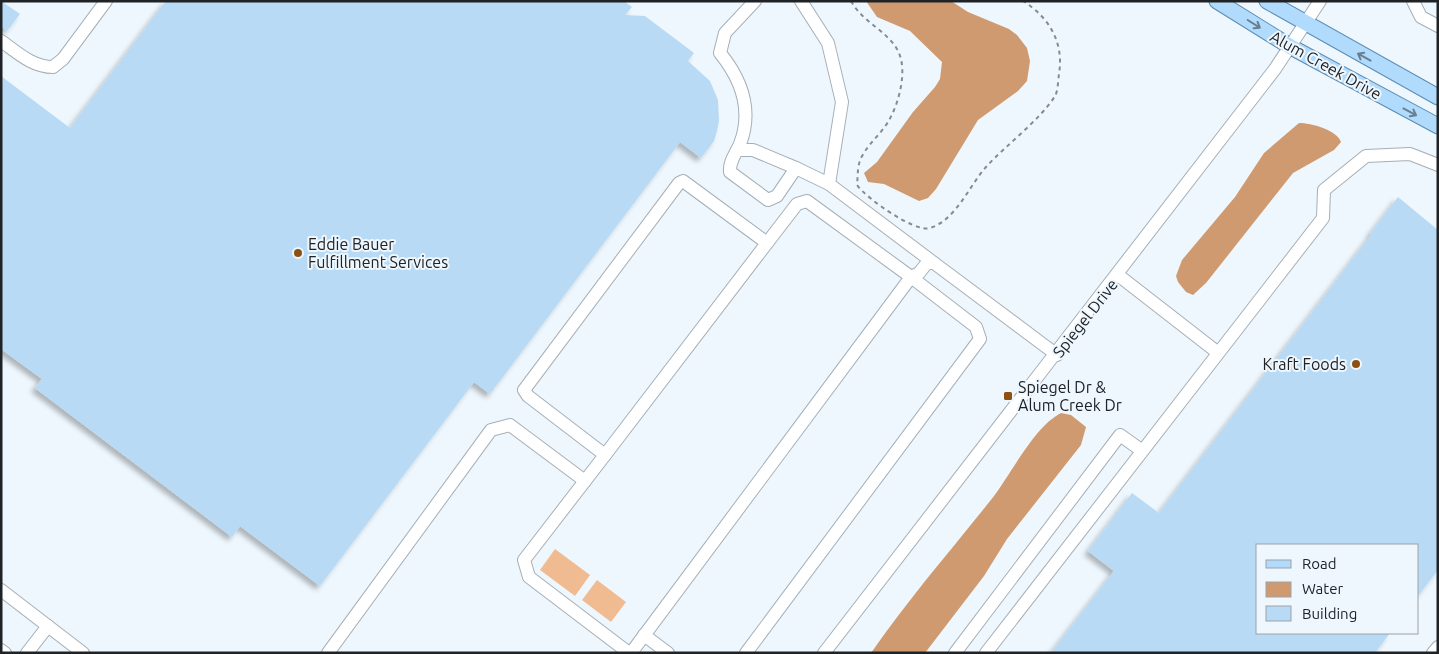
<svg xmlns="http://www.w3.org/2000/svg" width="1439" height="654" viewBox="0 0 1439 654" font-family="Ubuntu,sans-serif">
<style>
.green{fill:#f1bb91}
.water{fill:#cf9a6f}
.building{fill:#b8daf5;filter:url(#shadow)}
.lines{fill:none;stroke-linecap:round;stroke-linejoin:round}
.minor-casing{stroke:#a6afb6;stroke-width:14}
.major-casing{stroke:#5c8bb0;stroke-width:17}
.path{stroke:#858b90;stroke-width:2;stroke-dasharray:4 4;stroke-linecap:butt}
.minor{stroke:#fff;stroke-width:12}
.major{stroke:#b0dbfd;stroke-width:15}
.oneway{stroke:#687f92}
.poi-dot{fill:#8d5013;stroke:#eef7fe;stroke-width:2}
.labels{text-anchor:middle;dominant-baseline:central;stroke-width:4;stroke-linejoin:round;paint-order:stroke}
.street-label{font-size:16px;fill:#202326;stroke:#eef7fe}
.poi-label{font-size:16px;fill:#202326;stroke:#eef7fe;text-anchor:start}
</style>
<defs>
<filter id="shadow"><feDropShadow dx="-4" dy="4" stdDeviation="2.5" flood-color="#0004"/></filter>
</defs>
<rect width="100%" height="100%" fill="#eef7fe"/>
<!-- green -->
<g class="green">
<path d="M 555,549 L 590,575 L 575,596 L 540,570 Z"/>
<path d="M 597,580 L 626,602 L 611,622 L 582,600 Z"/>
</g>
<!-- water -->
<g class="water">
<path d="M 866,1 L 951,1 L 968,12 L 1009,29 L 1017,35 L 1027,48 L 1030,61 L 1027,81 L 1018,91 L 978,120 L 936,189 L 928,198 L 919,201 L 884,184 L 868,182 L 864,173 L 877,162 L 913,112 L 935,87 L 940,79 L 942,62 L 910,31 L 877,17 Z"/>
<path d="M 1299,123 C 1311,123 1337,130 1341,142 L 1334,150 L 1293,173 L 1206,283 L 1193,295 L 1186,292 L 1178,282 L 1176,276 L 1182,260 L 1235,197 L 1264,153 Z"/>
<path d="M 1061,413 L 1071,415 L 1086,427 L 1081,445 L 1007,539 L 984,576 L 925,653 L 871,653 C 909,598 953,548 994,496 C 1012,472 1035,426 1061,413 Z"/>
</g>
<!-- building -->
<g class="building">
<path d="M 1,1 L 20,14 L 7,31 L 1,26 Z"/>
<path d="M 166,1 L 624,1 L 632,7 L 625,15 L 645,16 L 694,53 L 688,61 L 710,81 L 718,100 L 719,121 L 717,131 L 714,141 L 701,158 L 680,142 L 490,394 L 474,382 L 320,586 L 240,526 L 232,537 L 35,388 L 42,379 L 1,349 L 1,76 L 70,128 Z"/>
<path d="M 1398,197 L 1438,230 L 1438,570 L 1418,596 L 1418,545 L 1258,545 L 1258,633 L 1390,633 L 1375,653 L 1051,653 L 1114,571 L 1088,551 L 1132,493 L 1159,513 L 1371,235 L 1370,234 Z"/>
</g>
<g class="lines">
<!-- minor casing -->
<g class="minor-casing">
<g id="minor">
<path d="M 755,1 L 725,33 L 720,53 C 742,80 753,110 740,144 C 736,154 729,161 730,172 L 768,200 L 777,196 L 796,168 L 829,184 L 934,263"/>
<path d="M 801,1 L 828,43 L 842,102 L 829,184"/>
<path d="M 1413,1 L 1421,17 L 1438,26"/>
<path d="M 1,41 C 17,52 32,67 53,67 L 63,59 L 106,1"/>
<path d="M 737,150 L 753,150 L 796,168"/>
<path d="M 1118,275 L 1217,352"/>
<path d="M 605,455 L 767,243"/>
<path d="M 1,590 L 83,653"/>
<path d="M 644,635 L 668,653"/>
<path d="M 1,650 L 5,653"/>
<path d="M 27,653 L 48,626"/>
<path d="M 328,653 L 491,430 L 510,425 L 585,481"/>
<path d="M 629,653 L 529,577 L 524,560 L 605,455 L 528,396 L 524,390 L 679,183 L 683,181 L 767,243 L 797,204 L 807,201 L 911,277 L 919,273 L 927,263 L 934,263 L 1057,355"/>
<path d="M 631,653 L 911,277 L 976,327 L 980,339 L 746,653"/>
<path d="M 824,653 L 1275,69 L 1320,1"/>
<path d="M 955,653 L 1120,435 L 1141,450"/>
<path d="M 986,653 L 1323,218 L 1324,190 L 1366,156 L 1410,154 L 1438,165"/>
<path d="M 1433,653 L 1438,647"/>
</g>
</g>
<!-- major casing -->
<g class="major-casing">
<g id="major">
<path d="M 1217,1 L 1291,47 L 1438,126"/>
<path d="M 1267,1 L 1438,97"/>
</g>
</g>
<!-- path -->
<path class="path" d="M 851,1 C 863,23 888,31 898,51 C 908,70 899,104 888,122 C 880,135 868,144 861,158 C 857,167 858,176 857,185 C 866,198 915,233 930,228 C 956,220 969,186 986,167 C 1006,145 1040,120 1055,96 C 1058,91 1058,81 1059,74 C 1064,43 1050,18 1023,1"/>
<!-- minor -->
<use href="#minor" class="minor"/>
<!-- major -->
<use href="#major" class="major"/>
</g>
<!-- one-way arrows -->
<defs><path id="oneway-shaft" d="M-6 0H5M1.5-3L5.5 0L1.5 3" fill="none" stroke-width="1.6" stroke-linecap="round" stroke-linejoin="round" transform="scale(1.25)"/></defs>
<g class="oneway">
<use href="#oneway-shaft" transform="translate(1254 24) rotate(32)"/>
<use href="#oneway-shaft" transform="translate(1364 57) rotate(-151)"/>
<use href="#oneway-shaft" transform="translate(1410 112) rotate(28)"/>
</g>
<!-- markers -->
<g class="poi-dot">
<circle cx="298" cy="253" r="5"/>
<circle cx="1356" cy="364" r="5"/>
<rect x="1003" y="391" width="10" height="10" rx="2.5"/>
</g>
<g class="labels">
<!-- street labels -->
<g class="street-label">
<text transform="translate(1326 65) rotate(29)">Alum Creek Drive</text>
<text transform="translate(1085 318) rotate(-52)">Spiegel Drive</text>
</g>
<!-- poi labels -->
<g class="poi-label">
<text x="308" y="244">Eddie Bauer<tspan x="308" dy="18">Fulfillment Services</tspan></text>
<text x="1346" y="364" text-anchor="end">Kraft Foods</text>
<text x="1018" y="387">Spiegel Dr &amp;<tspan x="1018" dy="18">Alum Creek Dr</tspan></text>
</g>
</g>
<!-- border -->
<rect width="1439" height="654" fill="none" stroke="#202326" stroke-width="5"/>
<!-- legend -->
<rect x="1256" y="544" width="162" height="90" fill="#eef7fe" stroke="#9ca2a8"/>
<rect x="1266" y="560" width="25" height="8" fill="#b0dbfd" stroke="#9ca2a8"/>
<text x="1302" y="569" font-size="15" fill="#202326">Road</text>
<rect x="1266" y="582" width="25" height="15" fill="#cf9a6f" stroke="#9ca2a8"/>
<text x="1302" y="594" font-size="15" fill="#202326">Water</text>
<rect x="1266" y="606" width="25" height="15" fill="#b8daf5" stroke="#9ca2a8"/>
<text x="1302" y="619" font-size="15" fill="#202326">Building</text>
</svg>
